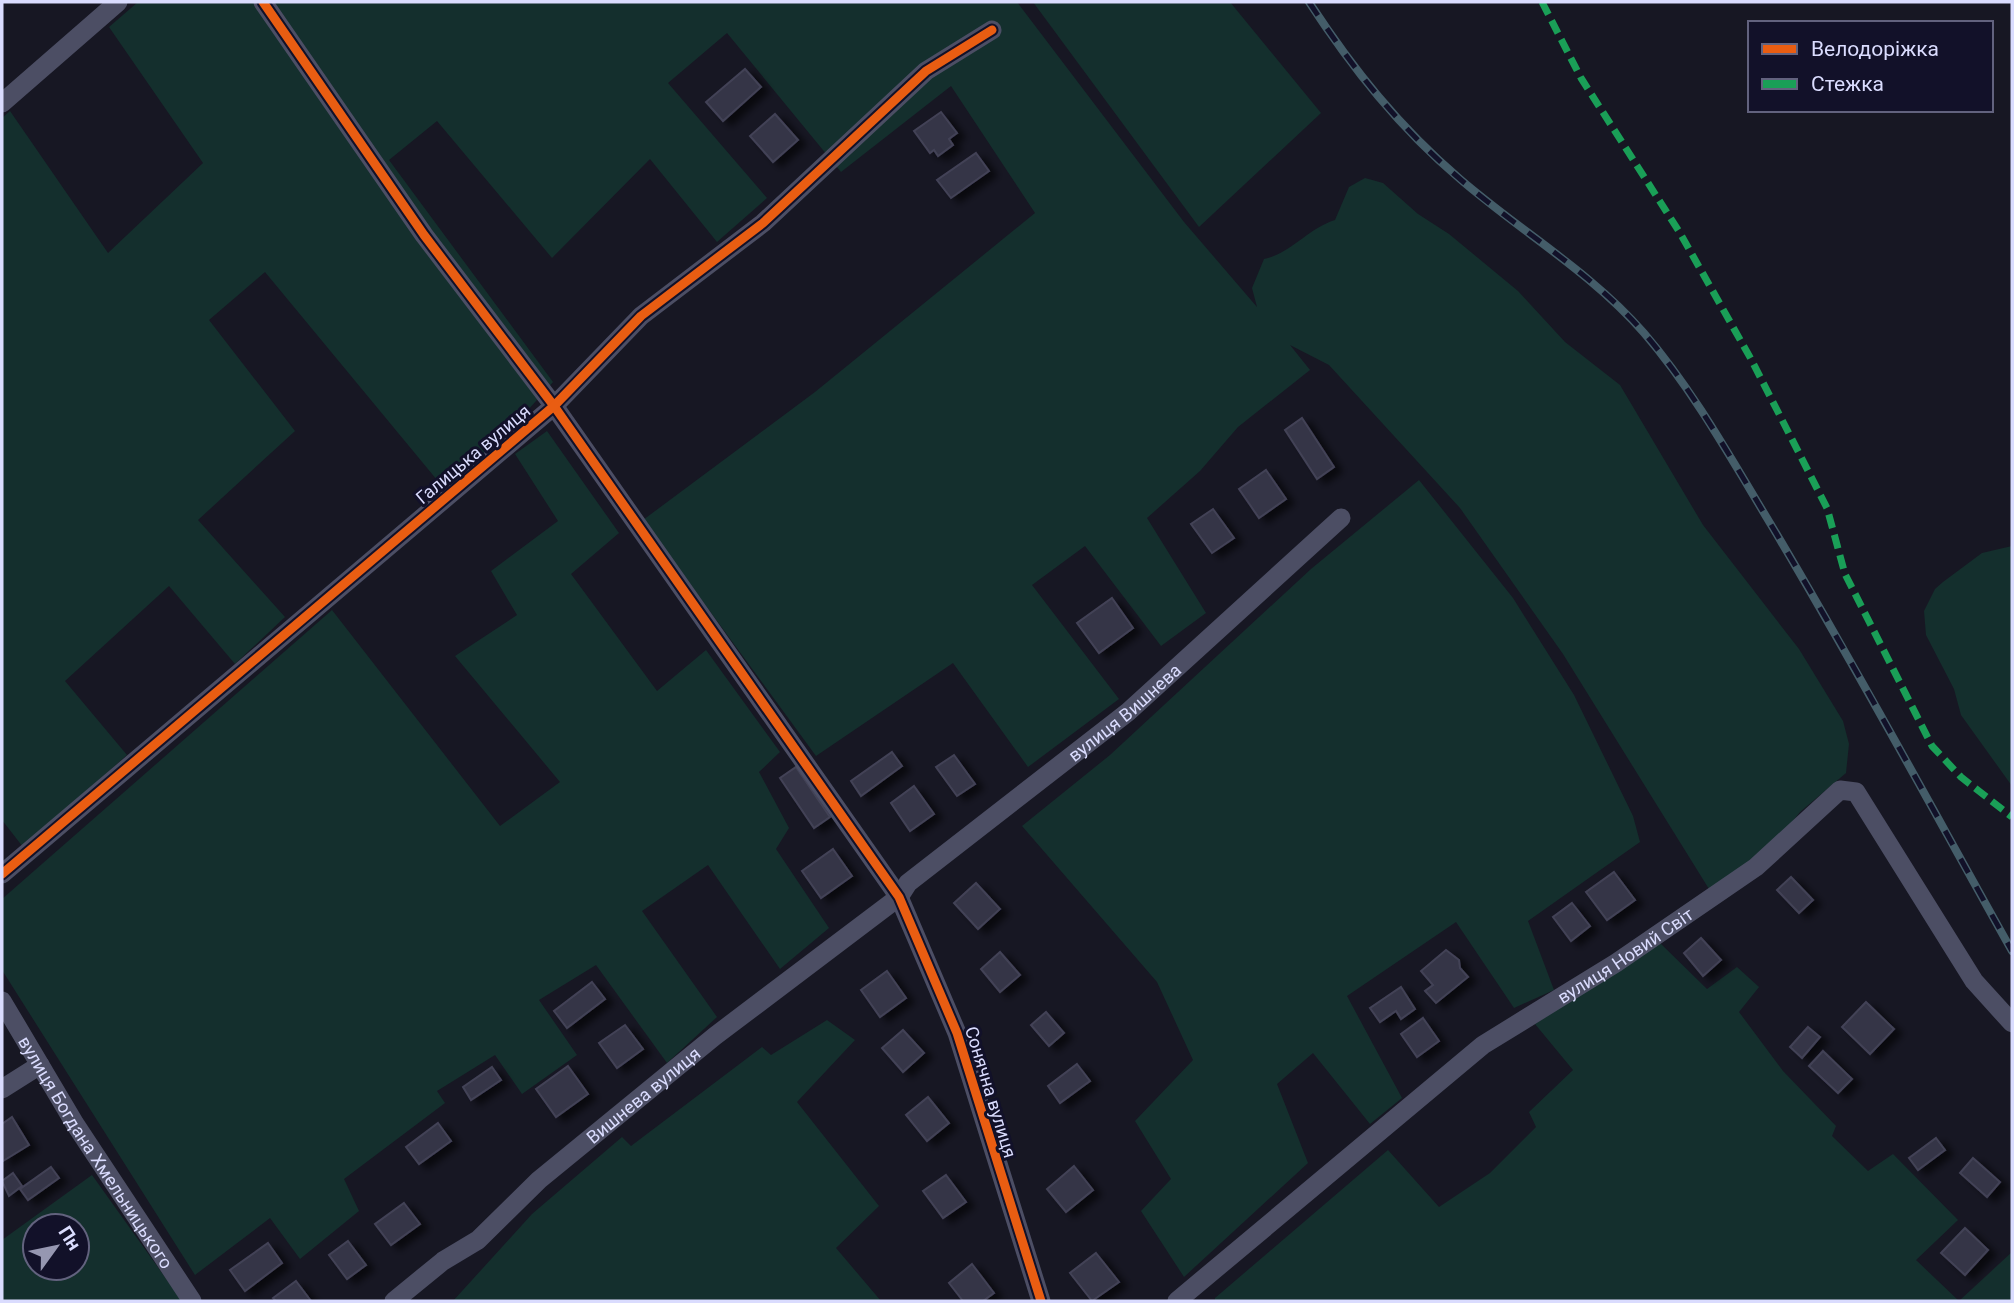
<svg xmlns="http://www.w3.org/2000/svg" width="2014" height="1303" viewBox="0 0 2014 1303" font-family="Roboto,sans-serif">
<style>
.green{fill:#142f2d;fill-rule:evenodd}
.building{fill:#353646;stroke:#434257;stroke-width:2;filter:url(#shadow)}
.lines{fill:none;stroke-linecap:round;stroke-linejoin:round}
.street{stroke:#4c4e64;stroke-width:19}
.rail-casing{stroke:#445d69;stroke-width:8}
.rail{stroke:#121129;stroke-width:5;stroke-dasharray:16;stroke-linecap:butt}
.quiet{stroke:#1a9f57;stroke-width:7;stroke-dasharray:14 7;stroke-linecap:butt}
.cycleway-casing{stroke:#121129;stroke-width:13}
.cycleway{stroke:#e95d12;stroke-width:9}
.labels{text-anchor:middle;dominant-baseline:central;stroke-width:6;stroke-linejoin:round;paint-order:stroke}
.street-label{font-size:18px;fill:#dadcfe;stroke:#121129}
</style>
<defs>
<filter id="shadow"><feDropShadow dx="8" dy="4.5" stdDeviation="3.5" flood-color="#0009"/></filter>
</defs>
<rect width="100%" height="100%" fill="#171723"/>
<!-- green -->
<g class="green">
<path d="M 138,2 L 1017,2 L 1184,222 L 1257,307 L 1252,288 L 1264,259 C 1292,253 1307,229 1335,220 L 1349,187 L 1365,178 L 1383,183 L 1418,214 L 1449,234 L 1518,291 L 1565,342 L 1620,385 L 1703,525 L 1799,649 L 1843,721 L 1849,744 L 1846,773 L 1800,812 L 1756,867 L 1709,889 L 1563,654 L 1460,508 L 1329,365 L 1290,345 L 1310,370 L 1238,427 L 1200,471 L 1147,518 L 1206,613 L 1161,646 L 1085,546 L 1032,585 L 1119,699 L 1028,767 L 953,663 L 816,756 L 643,520 L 815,392 L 1035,213 L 951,86 L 841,172 L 727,33 L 668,83 L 767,198 L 717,242 L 650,159 L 552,258 L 437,121 L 389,160 L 553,382 L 502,439 L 442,486 L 265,272 L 209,320 L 295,431 L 198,520 L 285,617 L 235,664 L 169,586 L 65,681 L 127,755 L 23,847 L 2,820 L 2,118 L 10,111 L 108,253 L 203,163 L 109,27 Z"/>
<path d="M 1033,2 L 1230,2 L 1321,113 L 1199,227 Z"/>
<path d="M 547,431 L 619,533 L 571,574 L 657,691 L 706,650 L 780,752 L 759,772 L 789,828 L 776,849 L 829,928 L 780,969 L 708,865 L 642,911 L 717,1017 L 667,1063 L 596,965 L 539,1000 L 577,1055 L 522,1094 L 495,1055 L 437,1091 L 445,1103 L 344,1179 L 359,1211 L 300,1259 L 270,1218 L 195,1275 L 2,970 L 2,899 L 332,610 L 500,826 L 560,782 L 455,656 L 517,615 L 491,571 L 558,521 L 515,454 Z"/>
<path d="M 1419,480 L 1513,598 L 1574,695 L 1633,816 L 1640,842 L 1528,921 L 1554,990 L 1514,1008 L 1456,922 L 1347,996 L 1402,1098 L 1370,1124 L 1313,1053 L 1277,1084 L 1308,1163 L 1184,1277 L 1141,1211 L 1171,1179 L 1135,1121 L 1193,1060 L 1157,982 L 1022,826 L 1110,755 L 1311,569 Z"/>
<path d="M 2012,546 L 2012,786 L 1961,715 L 1954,689 L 1926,635 L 1924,611 L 1935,589 L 1943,582 L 1982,553 Z"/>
<path d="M 1659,942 L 1707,989 L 1737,967 L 1759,987 L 1739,1012 L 1783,1071 L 1836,1126 L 1832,1136 L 1868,1171 L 1893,1154 L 1958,1220 L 1916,1260 L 1959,1301 L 1215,1301 L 1215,1298 L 1388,1150 L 1439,1207 L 1490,1173 L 1536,1127 L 1529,1112 L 1573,1070 L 1535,1024 Z"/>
<path d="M 827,1020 L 855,1040 L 797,1102 L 879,1206 L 836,1248 L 881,1301 L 453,1301 L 532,1214 L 622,1137 L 631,1146 L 762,1047 L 771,1055 Z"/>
<path d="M 92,1175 L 182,1301 L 2,1301 L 2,1240 ZM 35,1226 L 77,1226 L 77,1268 L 35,1268 Z"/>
<path d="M 2012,1252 L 2012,1301 L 1959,1301 Z"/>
</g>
<!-- building -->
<g class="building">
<path d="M 745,69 L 761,87 L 723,121 L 706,102 Z"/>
<path d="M 941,112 L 957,133 L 949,139 L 953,145 L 938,156 L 934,150 L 930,153 L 914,131 Z"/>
<path d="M 775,114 L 798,140 L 773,162 L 750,136 Z"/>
<path d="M 976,153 L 989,171 L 951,198 L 937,180 Z"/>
<path d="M 1302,418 L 1334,467 L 1317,479 L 1285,430 Z"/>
<path d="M 1266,470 L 1286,499 L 1259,518 L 1239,489 Z"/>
<path d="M 1213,509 L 1234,538 L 1212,553 L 1191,524 Z"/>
<path d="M 1112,598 L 1133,628 L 1099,653 L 1077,623 Z"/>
<path d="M 892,752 L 902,766 L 861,796 L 851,781 Z"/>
<path d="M 954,755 L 975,784 L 957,796 L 936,767 Z"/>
<path d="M 796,767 L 830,817 L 814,828 L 780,778 Z"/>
<path d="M 914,786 L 934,814 L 910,831 L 891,803 Z"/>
<path d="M 833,849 L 852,876 L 821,898 L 802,871 Z"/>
<path d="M 1614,872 L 1635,900 L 1607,920 L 1586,892 Z"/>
<path d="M 1791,877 L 1813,900 L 1799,913 L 1777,890 Z"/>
<path d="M 976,883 L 1000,909 L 978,929 L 954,903 Z"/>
<path d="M 1572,903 L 1590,926 L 1571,941 L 1553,917 Z"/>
<path d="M 1701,938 L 1721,960 L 1703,976 L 1684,953 Z"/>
<path d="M 1446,950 L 1459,960 L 1460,968 L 1468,977 L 1436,1003 L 1425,991 L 1433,985 L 1421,971 Z"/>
<path d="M 1000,952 L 1020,975 L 1000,992 L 981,969 Z"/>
<path d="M 887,971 L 906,998 L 880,1017 L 861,990 Z"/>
<path d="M 592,982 L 605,999 L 567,1028 L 554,1011 Z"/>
<path d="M 1401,987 L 1415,1009 L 1401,1019 L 1396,1011 L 1380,1022 L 1370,1008 Z"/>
<path d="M 1866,1002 L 1894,1029 L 1870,1054 L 1842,1027 Z"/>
<path d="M 1046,1012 L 1064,1033 L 1049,1046 L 1031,1025 Z"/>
<path d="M 1423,1018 L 1439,1041 L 1417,1057 L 1401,1034 Z"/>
<path d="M 625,1025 L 643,1049 L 617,1068 L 599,1043 Z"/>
<path d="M 1808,1027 L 1820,1037 L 1802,1058 L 1790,1047 Z"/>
<path d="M 903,1030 L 924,1053 L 903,1072 L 882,1048 Z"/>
<path d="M 1823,1051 L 1852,1079 L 1838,1093 L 1809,1066 Z"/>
<path d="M 1077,1064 L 1090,1081 L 1060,1103 L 1048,1086 Z"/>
<path d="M 568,1066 L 588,1094 L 556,1117 L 536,1089 Z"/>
<path d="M 492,1067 L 501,1080 L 471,1100 L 463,1087 Z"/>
<path d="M 928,1097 L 949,1123 L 927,1141 L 906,1115 Z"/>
<path d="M 12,1117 L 29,1145 L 3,1161 L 2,1124 Z"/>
<path d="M 438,1123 L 451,1141 L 419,1164 L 406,1147 Z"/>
<path d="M 1936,1138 L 1945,1150 L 1918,1170 L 1909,1158 Z"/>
<path d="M 1973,1158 L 2000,1182 L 1987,1197 L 1960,1173 Z"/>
<path d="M 1074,1166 L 1093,1190 L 1066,1212 L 1047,1189 Z"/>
<path d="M 51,1167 L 59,1178 L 28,1200 L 20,1189 Z"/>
<path d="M 13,1173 L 22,1186 L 9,1196 L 2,1181 Z"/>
<path d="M 946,1175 L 966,1202 L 943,1218 L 923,1191 Z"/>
<path d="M 404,1203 L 420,1224 L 391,1245 L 375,1224 Z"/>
<path d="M 1965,1228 L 1988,1250 L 1965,1275 L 1941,1253 Z"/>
<path d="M 348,1241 L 366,1265 L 347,1279 L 329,1255 Z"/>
<path d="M 268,1243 L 282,1263 L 245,1291 L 230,1270 Z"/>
<path d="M 1096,1253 L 1119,1282 L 1092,1301 L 1070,1273 Z"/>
<path d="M 972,1264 L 994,1293 L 983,1301 L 963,1301 L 949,1283 Z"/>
<path d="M 296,1281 L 311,1301 L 276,1301 L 273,1298 Z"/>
</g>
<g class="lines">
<!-- street -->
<g class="street">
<path d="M 263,2 L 424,235 L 554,406 L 899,897 L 957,1033 L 1041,1301"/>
<path d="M 2,103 L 118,2"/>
<path d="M 2,874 L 554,406 L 641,316 L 763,223 L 926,71 L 992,30"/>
<path id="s1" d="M 2,1001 L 75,1124 L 192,1301"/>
<path d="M 2,1089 L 40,1065"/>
<path id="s2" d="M 394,1301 L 443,1261 L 478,1240 L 539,1180 L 715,1036 L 899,897 L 908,883 L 1128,712 L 1341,518"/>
<path id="s3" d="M 1177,1301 L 1483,1045 L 1616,963 L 1756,867 L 1840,790 L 1856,792 L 1974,981 L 2012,1023"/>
</g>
<!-- rail casing -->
<g class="rail-casing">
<path id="rail" d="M 1309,2 C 1353,69 1399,127 1460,179 C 1520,231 1591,272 1644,333 C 1694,391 1733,462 1773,528 C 1856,667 1933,810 2012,951"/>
</g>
<!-- rail -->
<use href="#rail" class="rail"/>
<!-- quiet -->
<path class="quiet" d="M 1542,2 L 1581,78 L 1680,233 L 1751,359 L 1827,508 L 1845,574 L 1932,746 L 1961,777 L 2012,817"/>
<!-- cycleway casing -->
<g class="cycleway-casing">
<g id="cycleway">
<path d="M 263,2 L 424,235 L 554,406 L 899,897 L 957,1033 L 1041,1301"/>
<path d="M 2,874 L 554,406 L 641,316 L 763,223 L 926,71 L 992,30"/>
</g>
</g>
<!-- cycleway -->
<use href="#cycleway" class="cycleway"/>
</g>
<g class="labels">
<!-- street labels -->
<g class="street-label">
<text transform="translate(473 454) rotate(-40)">Галицька вулиця</text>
<text stroke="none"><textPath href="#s2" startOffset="940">вулиця Вишнева</textPath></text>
<text stroke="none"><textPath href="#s3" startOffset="567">вулиця Новий Світ</textPath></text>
<text transform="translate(991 1092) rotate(73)">Сонячна вулиця</text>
<text stroke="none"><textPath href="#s2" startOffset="324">Вишнева вулиця</textPath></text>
<text stroke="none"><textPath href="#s1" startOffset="178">вулиця Богдана Хмельницького</textPath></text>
</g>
</g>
<!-- border -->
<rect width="2014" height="1303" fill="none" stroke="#dadcfe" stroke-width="7"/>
<!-- legend -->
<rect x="1748" y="21" width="245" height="91" fill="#121129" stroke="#62627e" stroke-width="2"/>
<rect x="1762" y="44" width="35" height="10" fill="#e95d12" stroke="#62627e" stroke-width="2"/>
<text x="1811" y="56" font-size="21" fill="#dadcfe">Велодоріжка</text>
<rect x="1762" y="79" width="35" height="10" fill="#1a9f57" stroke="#62627e" stroke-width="2"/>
<text x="1811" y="91" font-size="21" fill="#dadcfe">Стежка</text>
<!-- north arrow -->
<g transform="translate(56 1247) rotate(57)"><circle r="33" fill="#121129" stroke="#62627e" stroke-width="2"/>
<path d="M0-5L12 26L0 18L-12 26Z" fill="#9697b1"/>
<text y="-10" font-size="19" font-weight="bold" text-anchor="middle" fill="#dadcfe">Пн</text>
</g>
</svg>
